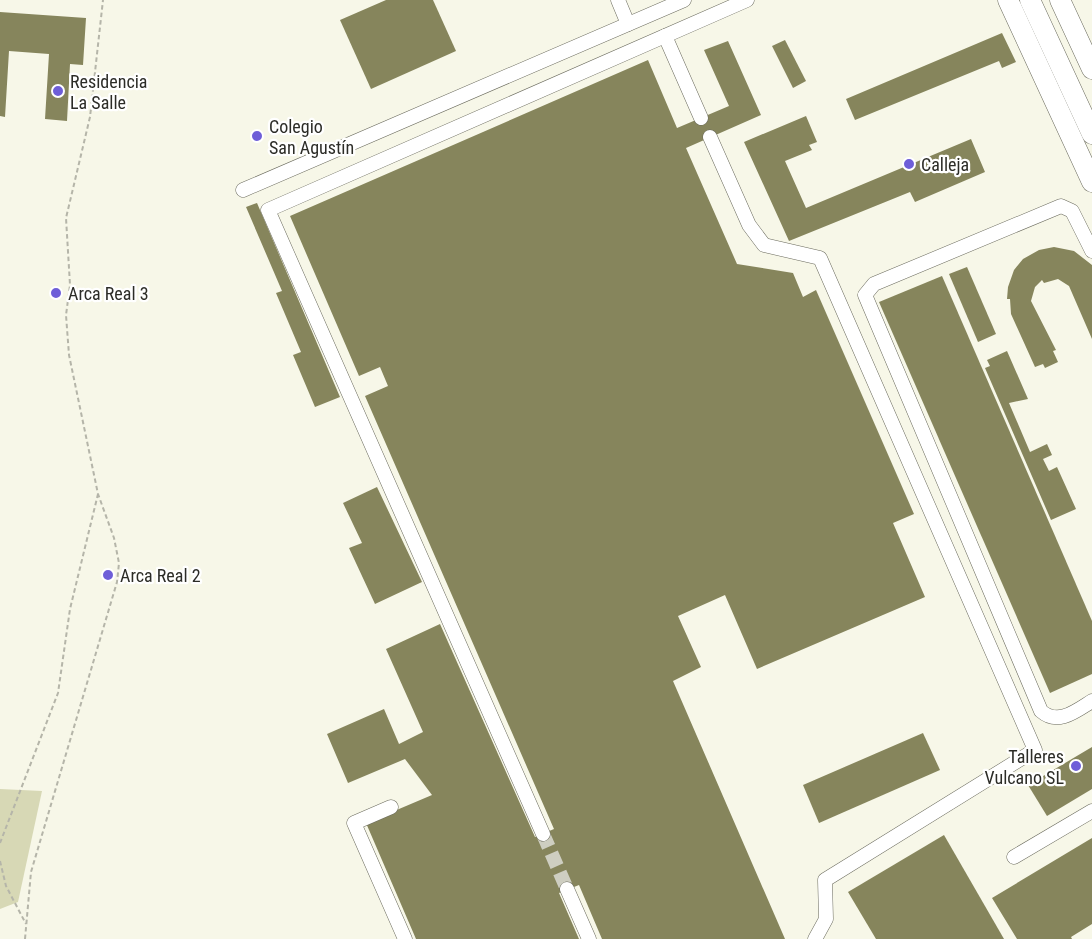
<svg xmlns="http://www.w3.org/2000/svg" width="1092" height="939" viewBox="0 0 1092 939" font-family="'Roboto Condensed',sans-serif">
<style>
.green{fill:#d7d8b5}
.building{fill:#86855c}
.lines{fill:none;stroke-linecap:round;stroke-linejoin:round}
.minor-tunnel{stroke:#cecec1;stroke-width:14;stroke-dasharray:14 7;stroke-linecap:butt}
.minor-casing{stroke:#6b6b5e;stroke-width:15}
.highway-casing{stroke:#6b6b5e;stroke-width:21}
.path{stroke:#b5b5a9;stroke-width:2;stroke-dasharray:4.5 3;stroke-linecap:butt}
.minor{stroke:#fff;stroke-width:14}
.highway{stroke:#fff;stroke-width:20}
.poi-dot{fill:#6e5ed8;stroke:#fff;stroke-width:2}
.labels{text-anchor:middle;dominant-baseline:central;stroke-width:4.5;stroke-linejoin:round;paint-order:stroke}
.poi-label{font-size:18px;fill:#2c2c27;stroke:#fff;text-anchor:start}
</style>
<rect width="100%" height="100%" fill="#f7f7e8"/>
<!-- green -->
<path class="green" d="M 0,789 L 42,791 L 18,902 L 0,909 Z"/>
<!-- building -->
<g class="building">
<path d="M 386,0 L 433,0 L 456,51 L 371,89 L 340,20 Z"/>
<path d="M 0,12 L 86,18 L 83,65 L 70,64 L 67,121 L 45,119 L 49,54 L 9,51 L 5,117 L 0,116 Z"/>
<path d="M 1002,33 L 1016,62 L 1002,68 L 999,61 L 855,120 L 846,99 Z"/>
<path d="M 785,40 L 806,81 L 793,88 L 772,46 Z"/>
<path d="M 728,41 L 761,115 L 686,148 L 737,264 L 793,273 L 803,297 L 816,290 L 914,514 L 893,523 L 925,597 L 757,669 L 725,595 L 678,616 L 701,667 L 673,681 L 785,939 L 602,939 L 579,885 L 559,893 L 579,939 L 416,939 L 366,823 L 432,795 L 405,759 L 348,783 L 327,734 L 384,709 L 399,744 L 423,732 L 386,649 L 440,624 L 535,837 L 554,829 L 365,396 L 388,386 L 380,367 L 359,376 L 290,216 L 648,60 L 677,128 L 729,106 L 704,50 Z"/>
<path d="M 806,116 L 817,142 L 809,145 L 812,150 L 785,161 L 806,208 L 971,139 L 985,172 L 915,202 L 910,192 L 789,241 L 744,142 Z"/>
<path d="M 257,203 L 340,397 L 315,407 L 293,355 L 301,352 L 276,293 L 282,291 L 246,207 Z"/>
<path d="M 1054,247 L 1074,251 L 1092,265 L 1092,339 L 1069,286 L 1058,279 L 1044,283 L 1042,280 L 1035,287 L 1031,301 L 1056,350 L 1053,351 L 1058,362 L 1045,368 L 1043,364 L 1035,367 L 1011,314 L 1010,299 L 1007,299 L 1008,287 L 1014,270 L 1023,259 L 1039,250 Z"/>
<path d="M 967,267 L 996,334 L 978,342 L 949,274 Z"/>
<path d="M 942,276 L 1092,621 L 1092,674 L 1050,693 L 879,302 Z"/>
<path d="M 1007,351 L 1028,399 L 1009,403 L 1030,452 L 1047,444 L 1052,455 L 1043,459 L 1049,471 L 1057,467 L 1076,509 L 1051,520 L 985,368 L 990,366 L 987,360 Z"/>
<path d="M 377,487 L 422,582 L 375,604 L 349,548 L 362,543 L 343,503 Z"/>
<path d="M 923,733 L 940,770 L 819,823 L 803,785 Z"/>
<path d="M 1092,747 L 1092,789 L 1047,816 L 1028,785 Z"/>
<path d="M 944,835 L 1004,939 L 876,939 L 848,892 Z"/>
<path d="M 1092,838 L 1092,924 L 1071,937 L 1072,939 L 1017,939 L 992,898 Z"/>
</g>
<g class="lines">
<!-- minor-tunnel -->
<path class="minor-tunnel" d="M 543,834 L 567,889"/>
<!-- minor casing -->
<g class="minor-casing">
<g id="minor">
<path d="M 618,0 L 628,24"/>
<path d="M 665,36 L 701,118"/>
<path d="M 710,137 L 749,225 L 764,245 L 820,258 L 1035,750 L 825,880 L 826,919 L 815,939"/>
<path d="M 243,190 L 684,0"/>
<path d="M 1092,251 L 1072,211 L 1061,206 L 874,284 L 865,295 L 1041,711 C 1058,726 1076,711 1092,701"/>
<path d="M 391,807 L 354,823 L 405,939"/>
<path d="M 543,834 L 268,210 L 747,0"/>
<path d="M 1014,857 L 1092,811"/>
<path d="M 567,889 L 589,939"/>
</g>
</g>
<!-- highway casing -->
<g class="highway-casing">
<g id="highway">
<path d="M 1008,0 L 1092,182"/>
<path d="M 1030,0 L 1092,134"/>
<path d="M 1060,0 L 1092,69"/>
</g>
</g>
<!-- path -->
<g class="path">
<path d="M 0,843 L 58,693 L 70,609 L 98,494"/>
<path d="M 0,861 L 6,886 L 26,924"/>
<path d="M 25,939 L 31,872 L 117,582 L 119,563 L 114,538 L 98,494 L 69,355 L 66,315 L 70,285 L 66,218 L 90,117 L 103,0"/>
</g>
<!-- minor -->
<use href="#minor" class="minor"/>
<!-- highway -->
<use href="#highway" class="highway"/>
</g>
<!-- markers -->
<g class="poi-dot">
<circle cx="58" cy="91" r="6"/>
<circle cx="257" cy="136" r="6"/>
<circle cx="909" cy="164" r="6"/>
<circle cx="56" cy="293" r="6"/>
<circle cx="108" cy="575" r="6"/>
<circle cx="1076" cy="766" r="6"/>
</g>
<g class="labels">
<!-- poi labels -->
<g class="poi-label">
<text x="70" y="81">Residencia<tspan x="70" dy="21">La Salle</tspan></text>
<text x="269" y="126">Colegio<tspan x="269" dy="21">San Agustín</tspan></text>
<text x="921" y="164">Calleja</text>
<text x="68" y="293">Arca Real 3</text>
<text x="120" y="575">Arca Real 2</text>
<text x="1064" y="756" text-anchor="end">Talleres<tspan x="1064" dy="21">Vulcano SL</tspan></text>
</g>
</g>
</svg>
